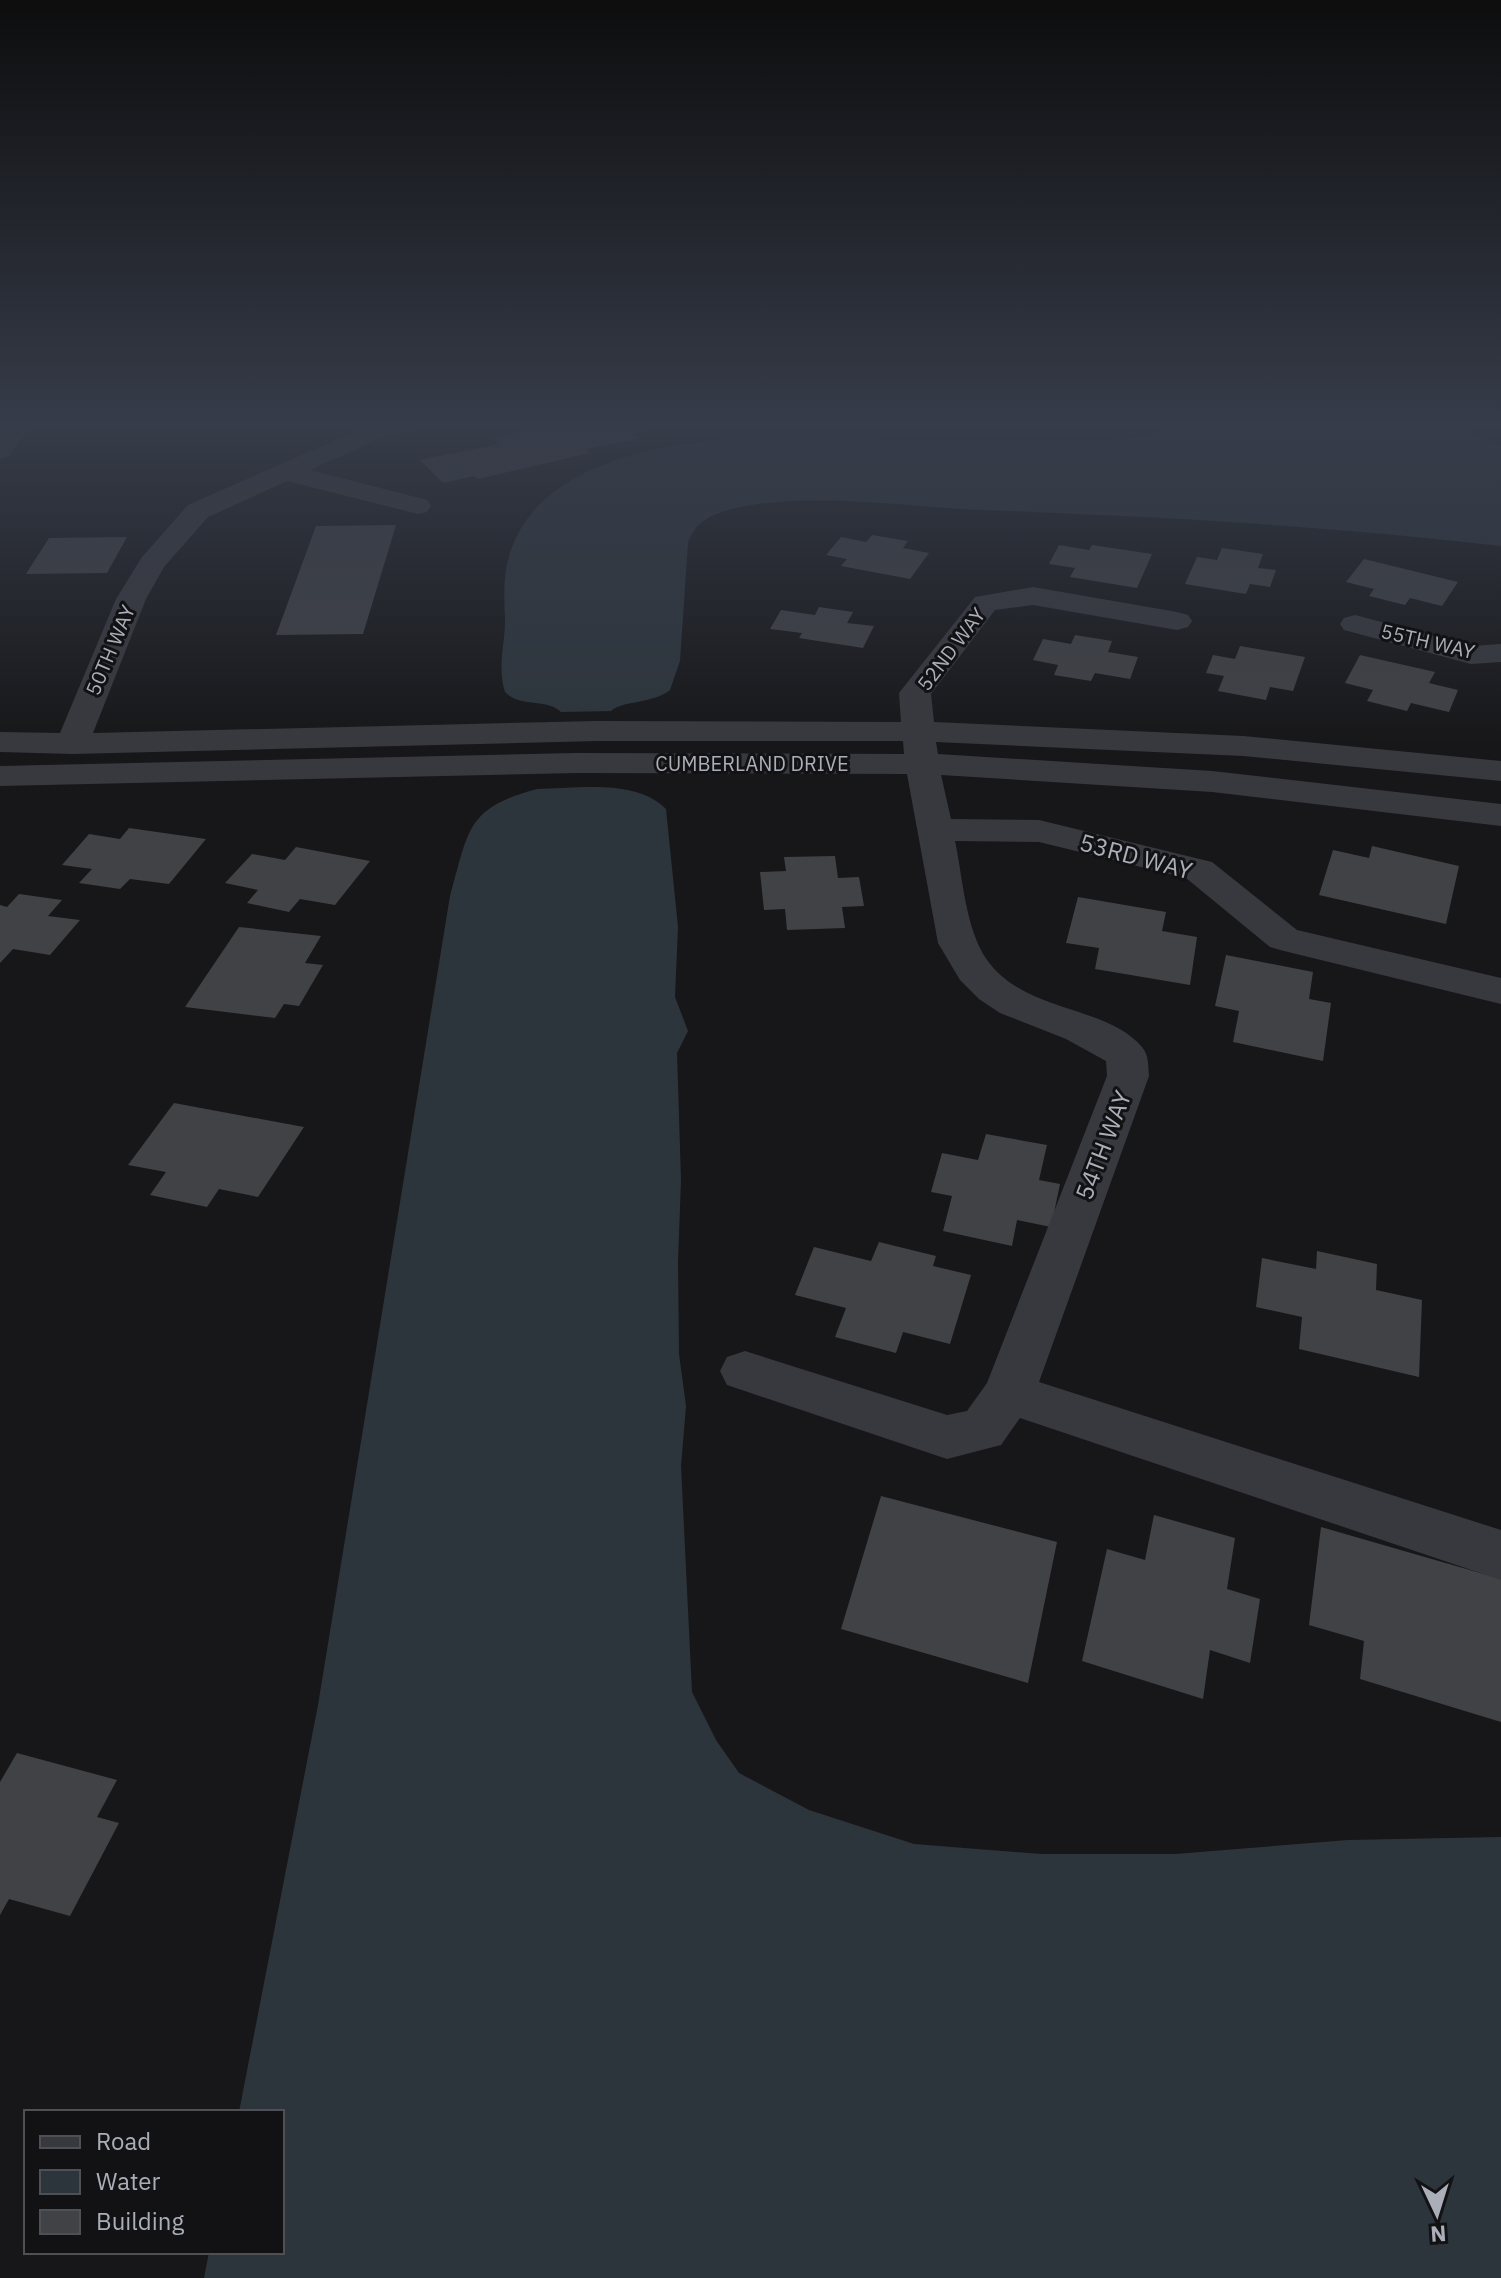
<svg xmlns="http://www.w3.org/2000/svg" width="1501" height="2278" viewBox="0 0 1501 2278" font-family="'IBM Plex Sans',sans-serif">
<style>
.water{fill:#2d353c}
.building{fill:#414246}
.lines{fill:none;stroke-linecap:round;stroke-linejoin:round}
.minor{fill:#38393e;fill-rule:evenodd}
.labels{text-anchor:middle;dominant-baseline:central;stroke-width:6;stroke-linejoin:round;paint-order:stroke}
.far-street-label{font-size:20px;fill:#aaaeb8;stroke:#121214}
.street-label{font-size:24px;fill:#aaaeb8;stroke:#121214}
</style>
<rect width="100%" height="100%" fill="#171719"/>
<!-- water -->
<g class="water">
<path d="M 1181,426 L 1455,426 L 1501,446 L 1501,546 C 1328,526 1155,516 981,510 C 904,507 795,489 722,512 C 704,518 694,526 688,543 L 680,661 L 670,690 C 652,704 624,700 611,711 L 561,712 C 547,698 520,708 505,692 C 497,667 505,645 505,620 C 504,597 503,575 510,553 C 538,467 647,447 725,439 L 1105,441 L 1147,436 Z"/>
<path d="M 537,789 C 576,789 635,778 666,809 L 678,927 L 675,997 L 688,1031 L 677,1053 L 681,1180 L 678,1261 L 679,1354 L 686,1406 L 681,1466 L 692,1692 L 716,1740 L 739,1773 L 809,1810 L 914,1844 L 1042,1854 L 1175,1854 L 1348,1840 L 1501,1837 L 1501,2278 L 204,2278 L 209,2252 L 282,2252 L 282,2112 L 239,2112 L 318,1705 L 450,896 C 469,831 465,808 537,789 Z"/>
</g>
<!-- building -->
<g class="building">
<path d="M 550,426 L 651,426 L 656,429 L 632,434 L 637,439 L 586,449 L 590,453 L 478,479 L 474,476 L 443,483 L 420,460 L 499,444 L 493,438 Z"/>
<path d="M 396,525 L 363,634 L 276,635 L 316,526 Z"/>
<path d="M 872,535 L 908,541 L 903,548 L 929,553 L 910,579 L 841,566 L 847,559 L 826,555 L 841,537 L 866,542 Z"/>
<path d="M 127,537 L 107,573 L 26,574 L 49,538 Z"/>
<path d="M 1059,545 L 1089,550 L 1092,545 L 1152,554 L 1137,588 L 1070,577 L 1075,568 L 1049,564 Z"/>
<path d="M 1222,548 L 1263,554 L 1258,568 L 1276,570 L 1270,587 L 1250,584 L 1246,594 L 1185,584 L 1197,557 L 1217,560 Z"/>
<path d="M 1364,559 L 1458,582 L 1442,606 L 1410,598 L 1405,605 L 1369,596 L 1374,589 L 1346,582 Z"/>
<path d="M 819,607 L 853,612 L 847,623 L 874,626 L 863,648 L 799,638 L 802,633 L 770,629 L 781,610 L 815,615 Z"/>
<path d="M 1075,635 L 1112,641 L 1108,652 L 1138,657 L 1130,679 L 1095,673 L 1091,681 L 1054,675 L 1058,665 L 1033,660 L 1043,639 L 1071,644 Z"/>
<path d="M 1240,646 L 1305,657 L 1293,691 L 1270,687 L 1266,700 L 1218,691 L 1224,676 L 1206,673 L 1213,655 L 1235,659 Z"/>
<path d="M 1360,655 L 1435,672 L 1429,683 L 1458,690 L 1449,712 L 1411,703 L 1407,711 L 1367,701 L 1373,690 L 1345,683 Z"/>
<path d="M 129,828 L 206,839 L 169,884 L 130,879 L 120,889 L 79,883 L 92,869 L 62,865 L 89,834 L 120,839 Z"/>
<path d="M 1372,846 L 1459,866 L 1446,924 L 1319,895 L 1333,850 L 1369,858 Z"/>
<path d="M 296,847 L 370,861 L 335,905 L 300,899 L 289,912 L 247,903 L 258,890 L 225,883 L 252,854 L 285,860 Z"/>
<path d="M 835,856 L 838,878 L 859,877 L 864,906 L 842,907 L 845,928 L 787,930 L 785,909 L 764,910 L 760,872 L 786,871 L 784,857 Z"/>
<path d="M 19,894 L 62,900 L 48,916 L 80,920 L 50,955 L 13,949 L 0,963 L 0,905 L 7,907 Z"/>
<path d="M 1078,897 L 1166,912 L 1162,931 L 1197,937 L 1190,985 L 1095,969 L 1099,948 L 1066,943 Z"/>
<path d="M 239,927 L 321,936 L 305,963 L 323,965 L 299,1006 L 284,1004 L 275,1018 L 185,1007 Z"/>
<path d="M 1226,955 L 1313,972 L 1309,999 L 1331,1003 L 1323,1061 L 1233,1042 L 1239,1011 L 1215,1006 Z"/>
<path d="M 174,1103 L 304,1127 L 258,1197 L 219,1189 L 207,1207 L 150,1195 L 166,1172 L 128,1165 Z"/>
<path d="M 986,1134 L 1047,1145 L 1039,1180 L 1060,1184 L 1051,1227 L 1017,1220 L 1012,1246 L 943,1231 L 952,1196 L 931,1192 L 942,1153 L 978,1160 Z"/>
<path d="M 879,1242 L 936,1256 L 933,1266 L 971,1275 L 950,1344 L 903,1332 L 896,1353 L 835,1337 L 846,1308 L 795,1295 L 814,1247 L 871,1261 Z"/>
<path d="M 1317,1251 L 1377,1264 L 1376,1290 L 1422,1300 L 1419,1377 L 1299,1349 L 1302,1317 L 1256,1307 L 1262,1258 L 1316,1269 Z"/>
<path d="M 881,1496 L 1057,1542 L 1028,1683 L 841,1629 Z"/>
<path d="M 1154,1515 L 1235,1538 L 1227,1589 L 1260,1599 L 1250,1663 L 1210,1650 L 1203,1699 L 1082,1661 L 1107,1549 L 1145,1560 Z"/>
<path d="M 1321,1527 L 1501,1579 L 1501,1722 L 1360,1679 L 1364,1641 L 1309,1625 Z"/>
<path d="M 17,1753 L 117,1780 L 97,1817 L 119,1823 L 70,1916 L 9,1899 L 0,1915 L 0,1782 Z"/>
</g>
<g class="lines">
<!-- minor -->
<g class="minor">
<path d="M 6,426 L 31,426 L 9,456 L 0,459 L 0,434 Z"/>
<path d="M 415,426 L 412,431 L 381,438 L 310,470 L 427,500 L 431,506 L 427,512 L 418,514 L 287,481 L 208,517 L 164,567 L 146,599 L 93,733 L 597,721 L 901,722 L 899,693 L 975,597 L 1033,587 L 1177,612 L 1188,615 L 1192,621 L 1188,627 L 1177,630 L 1033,605 L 995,610 L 931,694 L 934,722 L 1243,736 L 1501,761 L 1501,781 L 1243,756 L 936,742 L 938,754 L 1212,771 L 1501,804 L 1501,826 L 1212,792 L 941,775 L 951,819 L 1039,820 L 1212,862 L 1297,930 L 1501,978 L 1501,1004 L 1284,951 L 1270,947 L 1186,878 L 1039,842 L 955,841 C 963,878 965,928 987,960 C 1026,1014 1105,1004 1142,1047 C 1149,1055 1148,1066 1149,1076 L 1039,1382 L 1501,1530 L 1501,1580 L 1020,1418 L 1001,1445 L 947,1459 L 727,1385 L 720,1371 L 727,1357 L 745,1351 L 947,1415 L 967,1411 L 987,1383 L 1107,1076 L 1106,1061 L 1066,1039 L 1000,1013 L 979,999 L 960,980 L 938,943 L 907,774 L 576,773 L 0,786 L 0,766 L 576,753 L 904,754 L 903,741 L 597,741 L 72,754 L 0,752 L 0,732 L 60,733 L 116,599 L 142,557 L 188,505 L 365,427 Z"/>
<path d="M 1355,615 L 1472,646 L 1501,644 L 1501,662 L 1471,664 L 1344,630 L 1340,624 L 1344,618 Z"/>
</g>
</g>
<!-- sky -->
<linearGradient id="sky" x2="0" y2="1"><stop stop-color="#0d0d0e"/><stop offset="0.57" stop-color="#363c49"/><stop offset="1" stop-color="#363c49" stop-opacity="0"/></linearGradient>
<rect width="1501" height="745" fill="url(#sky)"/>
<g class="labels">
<!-- far-street labels -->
<g class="far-street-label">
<text transform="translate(1428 641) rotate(13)">55TH WAY</text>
<text transform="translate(951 649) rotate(-53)">52ND WAY</text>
<text transform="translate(110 650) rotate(-67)">50TH WAY</text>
<text x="752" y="763">CUMBERLAND DRIVE</text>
</g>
<!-- street labels -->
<g class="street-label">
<text transform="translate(1136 856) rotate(15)">53RD WAY</text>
<text transform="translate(1103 1145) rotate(-69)">54TH WAY</text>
</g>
</g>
<!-- legend -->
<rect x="24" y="2110" width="260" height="144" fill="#121214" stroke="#4f5056" stroke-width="2"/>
<rect x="40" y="2136" width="40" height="12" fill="#38393e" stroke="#4f5056" stroke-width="2"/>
<text x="96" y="2150" font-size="24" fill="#aaaeb8">Road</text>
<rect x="40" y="2170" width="40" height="24" fill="#2d353c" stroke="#4f5056" stroke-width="2"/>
<text x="96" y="2190" font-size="24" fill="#aaaeb8">Water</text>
<rect x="40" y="2210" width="40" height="24" fill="#414246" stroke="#4f5056" stroke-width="2"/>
<text x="96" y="2230" font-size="24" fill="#aaaeb8">Building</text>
<!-- north arrow -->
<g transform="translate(1437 2214) rotate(176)" stroke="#121214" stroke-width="6" paint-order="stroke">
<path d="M0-6L14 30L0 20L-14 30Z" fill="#aaaeb8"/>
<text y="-12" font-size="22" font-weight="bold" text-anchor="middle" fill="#aaaeb8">N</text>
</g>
</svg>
